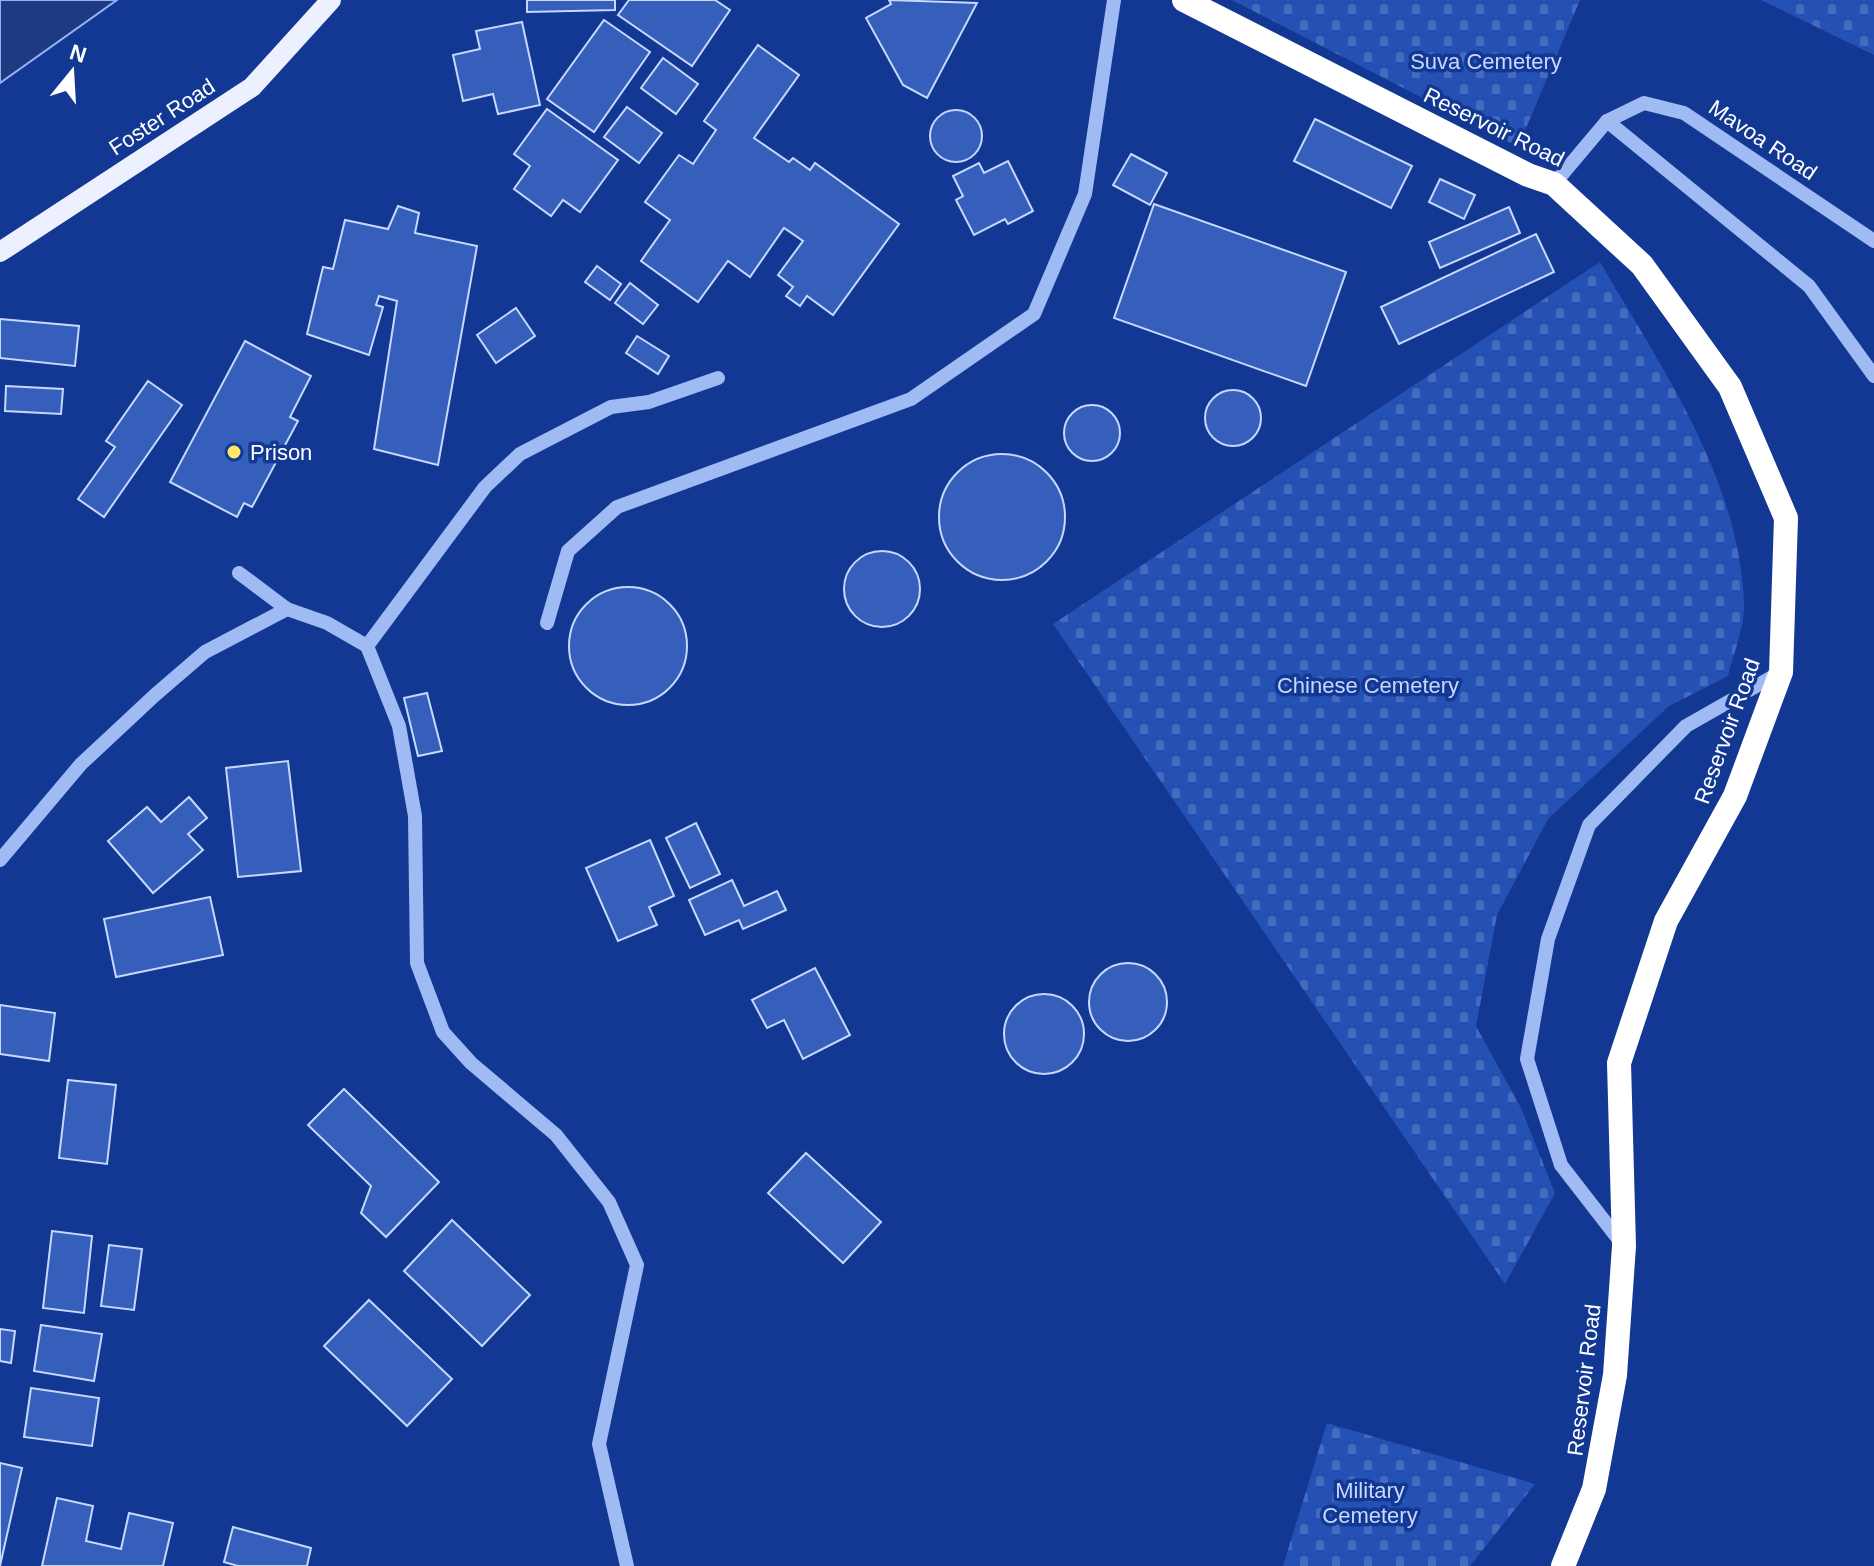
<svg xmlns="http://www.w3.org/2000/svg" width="1874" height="1566" viewBox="0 0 1874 1566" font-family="Helvetica,sans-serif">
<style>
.cemetery{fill:url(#cemetery-stones)}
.water{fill:#1e3b81;stroke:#92b2f6;stroke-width:2}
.building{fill:#355fbb;stroke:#c8d8fd;stroke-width:2}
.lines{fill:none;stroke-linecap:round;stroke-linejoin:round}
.minor{stroke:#a0baf3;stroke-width:14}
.major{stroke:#ecf0ff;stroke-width:20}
.highway{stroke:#fff;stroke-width:24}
.poi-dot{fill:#ffe862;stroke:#123894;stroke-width:3}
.labels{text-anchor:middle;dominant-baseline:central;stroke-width:7;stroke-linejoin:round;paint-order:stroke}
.park-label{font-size:22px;fill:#c8d8fd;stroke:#123894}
.street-label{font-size:22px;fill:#fff;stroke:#123894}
.poi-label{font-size:22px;fill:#fff;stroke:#123894;text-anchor:start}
</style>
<defs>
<pattern id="cemetery-stones" width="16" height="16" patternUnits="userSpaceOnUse" patternTransform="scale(2)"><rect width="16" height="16" fill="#2451b3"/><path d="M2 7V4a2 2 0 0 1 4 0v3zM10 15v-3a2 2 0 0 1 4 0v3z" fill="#456bbe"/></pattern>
</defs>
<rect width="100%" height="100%" fill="#123894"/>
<!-- cemetery -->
<g class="cemetery">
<path d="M 1232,0 L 1580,0 L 1518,147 Z"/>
<path d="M 1761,0 L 1874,0 L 1874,55 Z"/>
<path d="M 1600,262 C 1661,367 1740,479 1744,604 C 1745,627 1733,654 1728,676 L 1669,706 L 1548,819 L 1497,915 L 1476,1026 L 1521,1108 L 1555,1193 L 1505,1284 L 1053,624 Z"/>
<path d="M 1327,1423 L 1535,1484 L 1470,1566 L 1283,1566 Z"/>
</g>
<!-- water -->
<path class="water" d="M 0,0 L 117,0 L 0,83 Z"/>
<!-- building -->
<g class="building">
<path d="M 527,0 L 615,0 L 615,10 L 527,12 Z"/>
<path d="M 629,0 L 715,0 L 730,10 L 692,66 L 618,15 Z"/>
<path d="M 889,0 L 977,3 L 927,98 L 903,85 L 866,18 L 891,4 Z"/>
<path d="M 604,20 L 650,52 L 594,132 L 547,99 Z"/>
<path d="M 522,22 L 540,105 L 498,114 L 493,94 L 463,101 L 453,55 L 480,49 L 476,31 Z"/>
<path d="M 758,45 L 799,75 L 754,138 L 789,162 L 793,158 L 810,170 L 815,163 L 899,224 L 833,315 L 807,296 L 800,306 L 786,296 L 793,287 L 778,275 L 803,241 L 784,228 L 750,277 L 728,261 L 698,302 L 641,261 L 670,220 L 645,202 L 679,155 L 693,164 L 716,130 L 704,121 Z"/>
<path d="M 663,58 L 698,84 L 676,114 L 641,88 Z"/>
<path d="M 627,107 L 662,133 L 639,163 L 604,137 Z"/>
<path d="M 547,109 L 618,160 L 580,212 L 563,200 L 551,216 L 514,189 L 530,166 L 514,154 Z"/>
<circle cx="956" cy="136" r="26"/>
<path d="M 1315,119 L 1412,166 L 1391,208 L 1294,161 Z"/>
<path d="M 1131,154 L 1167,173 L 1150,205 L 1113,185 Z"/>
<path d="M 1008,161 L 1033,211 L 1008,224 L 1005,219 L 974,235 L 956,200 L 963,196 L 953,176 L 979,163 L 984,173 Z"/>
<path d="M 1440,179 L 1475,195 L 1464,219 L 1429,202 Z"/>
<path d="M 1154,204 L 1346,272 L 1306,386 L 1114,318 Z"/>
<path d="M 398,206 L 419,213 L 415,233 L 477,246 L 438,465 L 374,449 L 397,301 L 379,296 L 376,305 L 383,307 L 369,355 L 307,334 L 323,267 L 333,269 L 345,220 L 388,229 Z"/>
<path d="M 1509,207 L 1520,233 L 1440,268 L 1429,242 Z"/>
<path d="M 1536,234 L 1554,272 L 1399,344 L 1381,307 Z"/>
<path d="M 597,266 L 621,284 L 610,300 L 585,282 Z"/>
<path d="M 630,283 L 658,305 L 643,324 L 615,303 Z"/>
<path d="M 516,308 L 535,336 L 496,363 L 477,335 Z"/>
<path d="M 0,319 L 79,326 L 75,366 L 0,358 Z"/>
<path d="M 637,336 L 669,356 L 658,374 L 626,353 Z"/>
<path d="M 245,341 L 311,376 L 290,417 L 298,421 L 252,507 L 244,503 L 237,517 L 170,482 Z"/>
<path d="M 148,381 L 182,405 L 104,517 L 78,499 L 115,447 L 106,441 Z"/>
<path d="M 6,386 L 63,389 L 61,414 L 5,411 Z"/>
<circle cx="1233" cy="418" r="28"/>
<circle cx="1092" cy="433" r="28"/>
<circle cx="1002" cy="517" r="63"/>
<circle cx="882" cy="589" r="38"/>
<circle cx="628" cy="646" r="59"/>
<path d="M 427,693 L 442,751 L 418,756 L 404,698 Z"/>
<path d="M 288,761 L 301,871 L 238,877 L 226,768 Z"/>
<path d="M 189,797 L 207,818 L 188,834 L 203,850 L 153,893 L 108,841 L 147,807 L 161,822 Z"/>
<path d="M 696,823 L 720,874 L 690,888 L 666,838 Z"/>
<path d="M 650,840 L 674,896 L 649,907 L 657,925 L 618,941 L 586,868 Z"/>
<path d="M 732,880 L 744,906 L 777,891 L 786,910 L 743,929 L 739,920 L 705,935 L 689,900 Z"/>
<path d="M 210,897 L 223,955 L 116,977 L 104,919 Z"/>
<circle cx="1128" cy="1002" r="39"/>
<path d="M 815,968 L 850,1035 L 803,1059 L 784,1020 L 767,1028 L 752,1000 Z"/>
<circle cx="1044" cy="1034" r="40"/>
<path d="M 0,1005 L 55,1013 L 49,1061 L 0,1054 Z"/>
<path d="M 68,1080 L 116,1085 L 107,1164 L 59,1158 Z"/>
<path d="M 344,1089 L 439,1182 L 386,1237 L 361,1213 L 371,1186 L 308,1125 Z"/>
<path d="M 806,1153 L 881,1222 L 843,1263 L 768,1193 Z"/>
<path d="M 452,1220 L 530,1295 L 482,1346 L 404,1271 Z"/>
<path d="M 52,1231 L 92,1236 L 84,1313 L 43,1308 Z"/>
<path d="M 109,1245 L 142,1249 L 134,1310 L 101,1306 Z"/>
<path d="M 369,1300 L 452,1379 L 407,1426 L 324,1346 Z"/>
<path d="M 41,1325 L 102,1334 L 94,1381 L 34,1371 Z"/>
<path d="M 0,1329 L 15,1331 L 11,1363 L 0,1361 Z"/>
<path d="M 31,1388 L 99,1398 L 92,1446 L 24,1437 Z"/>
<path d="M 0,1463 L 22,1468 L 0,1566 Z"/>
<path d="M 57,1498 L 93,1506 L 86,1541 L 121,1549 L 129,1513 L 173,1523 L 163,1566 L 42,1566 Z"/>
<path d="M 233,1527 L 311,1548 L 307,1566 L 238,1566 L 224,1562 Z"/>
</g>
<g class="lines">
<!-- minor -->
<g class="minor">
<path d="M 1607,121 L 1809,286 L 1874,376"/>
<path d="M 1554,184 L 1607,121 L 1644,103 L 1684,113 L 1874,241"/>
<path d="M 239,573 L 287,609"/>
<path d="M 547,623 L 568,551 L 617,507 L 911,399 L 1034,314 L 1085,194 L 1114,0"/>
<path d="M 367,646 L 485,487 L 520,454 L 611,407 L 649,402 L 718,378"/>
<path d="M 0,860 L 81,764 L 155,695 L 205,652 L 287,609 L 327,623 L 367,646 L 399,726 L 415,816 L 417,963 L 443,1032 L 471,1063 L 556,1135 L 609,1202 L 637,1265 L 599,1444 L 627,1566"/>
<path d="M 1623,1245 L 1561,1165 L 1527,1059 L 1548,939 L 1589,825 L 1686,726 L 1781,672"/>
</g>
<!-- major -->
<path class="major" d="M 0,252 L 252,87 L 331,0"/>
<!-- highway -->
<path class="highway" d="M 1184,0 L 1528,175 L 1554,184 L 1642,265 L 1730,387 L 1786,518 L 1781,672 L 1735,796 L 1666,921 L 1619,1063 L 1624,1246 L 1615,1375 L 1594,1489 L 1563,1566"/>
</g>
<!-- markers -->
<circle class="poi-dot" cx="234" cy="452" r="8"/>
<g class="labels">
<!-- park labels -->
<g class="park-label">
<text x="1486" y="61">Suva Cemetery</text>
<text x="1368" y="685">Chinese Cemetery</text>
<text x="1370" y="1490">Military<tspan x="1370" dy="25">Cemetery</tspan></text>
</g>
<!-- street labels -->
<g class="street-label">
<text transform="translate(162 117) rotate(-33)">Foster Road</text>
<text transform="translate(1494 127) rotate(26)">Reservoir Road</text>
<text transform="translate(1763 140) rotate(34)">Mavoa Road</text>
<text transform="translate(1727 731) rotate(-70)">Reservoir Road</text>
<text transform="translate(1584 1380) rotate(-83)">Reservoir Road</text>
</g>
<!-- poi labels -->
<g class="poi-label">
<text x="250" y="452">Prison</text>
</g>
</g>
<!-- north arrow -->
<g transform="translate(72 72) rotate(18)" stroke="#123894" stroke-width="6" paint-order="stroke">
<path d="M0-6L14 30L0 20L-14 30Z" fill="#ffffff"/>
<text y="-12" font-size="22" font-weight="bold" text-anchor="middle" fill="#ffffff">N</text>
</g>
</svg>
